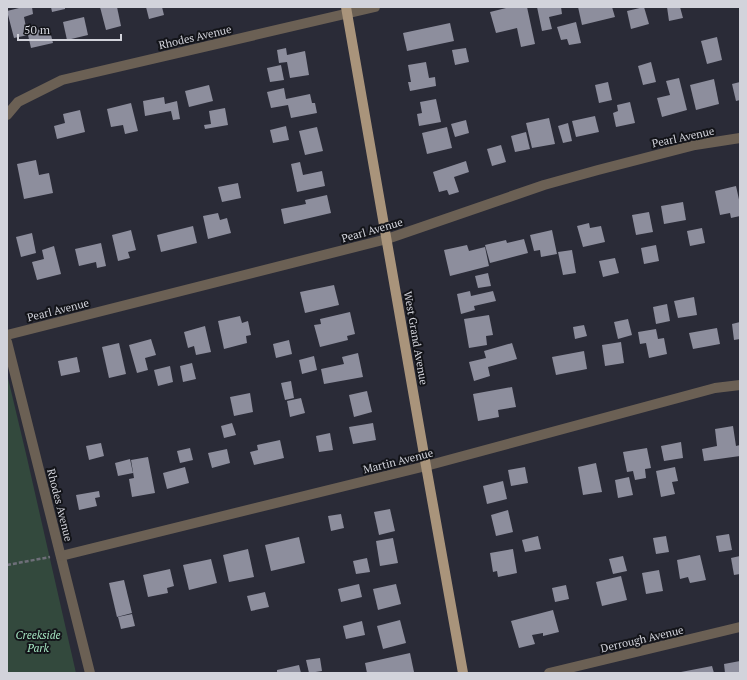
<svg xmlns="http://www.w3.org/2000/svg" width="747" height="680" viewBox="0 0 747 680" font-family="'PT Serif',serif">
<style>
.green{fill:#33493d}
.building{fill:#8d8e9d}
.lines{fill:none;stroke-linecap:round;stroke-linejoin:round}
.path{stroke:#6e6f79;stroke-width:2.5;stroke-dasharray:4 2;stroke-linecap:butt}
.minor{stroke:#6b6054;stroke-width:10}
.major{stroke:#a9947b;stroke-width:10}
.labels{text-anchor:middle;dominant-baseline:central;stroke-width:4;stroke-linejoin:round;paint-order:stroke}
.street-label{font-size:11px;fill:#d2d3db;stroke:#131419}
.park-label{font-size:11px;font-style:italic;fill:#a4e4c0;stroke:#131419}
</style>
<rect width="100%" height="100%" fill="#2a2b37"/>
<!-- green -->
<path class="green" d="M 7,374 L 27,458 L 76,673 L 7,673 Z"/>
<!-- building -->
<g class="building">
<path d="M 23,7 L 32,7 L 33,14 L 24,17 L 27,32 L 49,27 L 53,43 L 31,48 L 28,35 L 14,38 L 7,11 Z"/>
<path d="M 51,7 L 65,7 L 65,9 L 52,12 Z"/>
<path d="M 100,7 L 117,7 L 121,26 L 106,30 Z"/>
<path d="M 146,7 L 162,7 L 164,15 L 149,19 Z"/>
<path d="M 510,7 L 527,7 L 535,44 L 521,47 L 517,28 L 496,33 L 490,12 Z"/>
<path d="M 537,7 L 561,7 L 562,14 L 549,17 L 552,29 L 542,31 Z"/>
<path d="M 578,7 L 612,7 L 615,17 L 582,25 Z"/>
<path d="M 644,7 L 649,24 L 631,29 L 627,11 Z"/>
<path d="M 667,7 L 680,7 L 683,18 L 669,21 Z"/>
<path d="M 84,17 L 88,35 L 67,40 L 63,22 Z"/>
<path d="M 576,22 L 581,43 L 569,45 L 567,39 L 561,40 L 557,27 Z"/>
<path d="M 450,23 L 454,41 L 407,51 L 403,33 Z"/>
<path d="M 717,37 L 722,60 L 707,64 L 701,41 Z"/>
<path d="M 286,48 L 287,55 L 305,51 L 309,75 L 290,78 L 287,62 L 279,63 L 277,50 Z"/>
<path d="M 466,48 L 469,62 L 455,65 L 452,50 Z"/>
<path d="M 426,62 L 429,78 L 435,77 L 436,86 L 410,91 L 408,82 L 411,82 L 408,65 Z"/>
<path d="M 651,62 L 656,82 L 643,85 L 638,66 Z"/>
<path d="M 281,65 L 284,80 L 270,82 L 267,68 Z"/>
<path d="M 679,78 L 687,110 L 662,117 L 657,98 L 670,95 L 666,81 Z"/>
<path d="M 714,79 L 719,104 L 696,110 L 690,85 Z"/>
<path d="M 608,82 L 612,100 L 599,103 L 595,85 Z"/>
<path d="M 740,82 L 740,100 L 736,101 L 732,84 Z"/>
<path d="M 209,85 L 213,101 L 189,107 L 185,91 Z"/>
<path d="M 284,88 L 286,99 L 310,94 L 312,103 L 315,103 L 317,113 L 291,118 L 288,105 L 271,108 L 267,92 Z"/>
<path d="M 164,97 L 165,104 L 177,101 L 180,119 L 173,120 L 171,111 L 145,116 L 143,101 Z"/>
<path d="M 436,99 L 441,122 L 419,126 L 417,114 L 422,113 L 420,102 Z"/>
<path d="M 630,102 L 635,123 L 616,127 L 613,113 L 618,111 L 617,105 Z"/>
<path d="M 131,103 L 138,131 L 125,134 L 123,125 L 111,127 L 107,109 Z"/>
<path d="M 225,108 L 228,125 L 205,129 L 204,125 L 211,124 L 209,111 Z"/>
<path d="M 80,110 L 85,132 L 57,139 L 54,126 L 65,123 L 63,114 Z"/>
<path d="M 595,116 L 599,132 L 576,137 L 572,121 Z"/>
<path d="M 549,118 L 555,144 L 532,148 L 526,123 Z"/>
<path d="M 466,120 L 469,133 L 455,137 L 451,124 Z"/>
<path d="M 568,123 L 572,141 L 563,143 L 558,126 Z"/>
<path d="M 286,126 L 289,140 L 273,143 L 270,130 Z"/>
<path d="M 317,127 L 323,151 L 305,155 L 299,131 Z"/>
<path d="M 447,127 L 452,148 L 427,154 L 422,133 Z"/>
<path d="M 526,132 L 530,149 L 515,152 L 511,136 Z"/>
<path d="M 501,145 L 506,162 L 492,166 L 487,149 Z"/>
<path d="M 36,160 L 39,175 L 49,173 L 53,193 L 24,199 L 17,164 Z"/>
<path d="M 466,161 L 469,172 L 454,177 L 459,192 L 449,195 L 447,190 L 439,192 L 433,172 Z"/>
<path d="M 300,162 L 303,175 L 322,171 L 325,186 L 297,192 L 291,164 Z"/>
<path d="M 238,183 L 241,198 L 222,202 L 218,187 Z"/>
<path d="M 736,186 L 740,204 L 740,216 L 731,218 L 730,213 L 720,215 L 715,191 Z"/>
<path d="M 327,195 L 331,213 L 284,224 L 281,209 L 306,204 L 305,200 Z"/>
<path d="M 683,202 L 686,220 L 664,224 L 661,206 Z"/>
<path d="M 649,212 L 653,232 L 636,235 L 632,215 Z"/>
<path d="M 218,213 L 220,220 L 227,218 L 231,233 L 208,239 L 203,216 Z"/>
<path d="M 589,223 L 590,228 L 601,226 L 605,242 L 583,247 L 577,226 Z"/>
<path d="M 193,226 L 197,243 L 161,252 L 157,235 Z"/>
<path d="M 702,228 L 705,243 L 690,246 L 687,231 Z"/>
<path d="M 131,230 L 136,250 L 128,252 L 130,258 L 118,261 L 112,235 Z"/>
<path d="M 552,230 L 557,254 L 541,257 L 540,250 L 534,251 L 530,235 Z"/>
<path d="M 32,233 L 36,253 L 21,257 L 16,237 Z"/>
<path d="M 524,239 L 528,253 L 490,263 L 485,245 L 506,240 L 507,243 Z"/>
<path d="M 101,243 L 106,266 L 97,268 L 96,262 L 79,266 L 75,249 Z"/>
<path d="M 467,245 L 469,251 L 485,247 L 489,266 L 450,276 L 444,250 Z"/>
<path d="M 656,245 L 659,261 L 644,264 L 641,248 Z"/>
<path d="M 54,246 L 61,274 L 37,280 L 32,262 L 44,259 L 42,250 Z"/>
<path d="M 572,250 L 576,273 L 563,275 L 558,252 Z"/>
<path d="M 615,258 L 619,273 L 603,277 L 599,261 Z"/>
<path d="M 488,273 L 491,286 L 478,288 L 475,276 Z"/>
<path d="M 334,285 L 339,305 L 305,313 L 300,292 Z"/>
<path d="M 470,291 L 471,296 L 493,291 L 496,301 L 474,306 L 475,310 L 461,314 L 457,294 Z"/>
<path d="M 694,297 L 697,315 L 678,318 L 674,301 Z"/>
<path d="M 667,304 L 670,321 L 656,324 L 653,307 Z"/>
<path d="M 350,312 L 355,334 L 347,336 L 348,340 L 320,347 L 314,325 L 321,324 L 320,319 Z"/>
<path d="M 489,315 L 493,335 L 486,336 L 487,345 L 469,348 L 464,319 Z"/>
<path d="M 240,316 L 242,323 L 248,321 L 251,335 L 246,336 L 247,343 L 224,349 L 218,321 Z"/>
<path d="M 628,319 L 632,335 L 618,339 L 614,322 Z"/>
<path d="M 740,322 L 740,339 L 734,340 L 732,324 Z"/>
<path d="M 584,325 L 587,336 L 575,339 L 573,327 Z"/>
<path d="M 205,326 L 211,352 L 196,355 L 194,346 L 188,348 L 184,332 Z"/>
<path d="M 717,328 L 720,344 L 693,349 L 689,333 Z"/>
<path d="M 656,329 L 658,339 L 664,338 L 667,354 L 649,358 L 646,343 L 640,344 L 638,332 Z"/>
<path d="M 151,339 L 156,355 L 145,358 L 148,370 L 137,373 L 129,345 Z"/>
<path d="M 289,340 L 292,354 L 276,358 L 273,344 Z"/>
<path d="M 621,342 L 624,363 L 605,366 L 602,345 Z"/>
<path d="M 119,343 L 126,374 L 109,378 L 102,347 Z"/>
<path d="M 512,343 L 517,359 L 488,367 L 490,376 L 474,381 L 469,362 L 486,358 L 484,351 Z"/>
<path d="M 584,351 L 587,369 L 556,375 L 552,357 Z"/>
<path d="M 358,353 L 363,377 L 324,384 L 321,369 L 344,364 L 342,357 Z"/>
<path d="M 314,356 L 317,370 L 302,374 L 299,360 Z"/>
<path d="M 77,357 L 80,372 L 61,376 L 58,361 Z"/>
<path d="M 192,363 L 196,379 L 183,382 L 180,366 Z"/>
<path d="M 170,366 L 173,382 L 158,386 L 154,370 Z"/>
<path d="M 291,381 L 294,398 L 285,400 L 281,383 Z"/>
<path d="M 512,387 L 516,407 L 498,410 L 499,417 L 478,421 L 473,394 Z"/>
<path d="M 367,391 L 372,412 L 354,417 L 349,395 Z"/>
<path d="M 250,393 L 253,412 L 234,416 L 230,397 Z"/>
<path d="M 301,398 L 305,413 L 290,417 L 287,401 Z"/>
<path d="M 232,423 L 236,435 L 224,438 L 221,426 Z"/>
<path d="M 373,423 L 376,440 L 353,444 L 349,427 Z"/>
<path d="M 733,426 L 736,446 L 740,445 L 740,456 L 704,461 L 702,449 L 717,446 L 715,429 Z"/>
<path d="M 330,433 L 333,450 L 319,452 L 316,436 Z"/>
<path d="M 280,440 L 284,458 L 254,465 L 250,452 L 258,450 L 257,445 Z"/>
<path d="M 681,442 L 683,458 L 664,461 L 661,446 Z"/>
<path d="M 101,443 L 104,456 L 89,460 L 86,446 Z"/>
<path d="M 190,448 L 193,460 L 180,463 L 177,451 Z"/>
<path d="M 647,448 L 651,468 L 645,469 L 646,478 L 635,480 L 633,471 L 627,472 L 623,452 Z"/>
<path d="M 227,449 L 230,463 L 212,468 L 208,453 Z"/>
<path d="M 148,457 L 155,493 L 132,497 L 129,479 L 134,478 L 131,460 Z"/>
<path d="M 130,459 L 133,473 L 118,476 L 115,463 Z"/>
<path d="M 596,463 L 602,492 L 583,495 L 578,467 Z"/>
<path d="M 185,467 L 189,483 L 167,489 L 163,473 Z"/>
<path d="M 525,467 L 528,483 L 511,486 L 508,470 Z"/>
<path d="M 675,467 L 678,481 L 672,482 L 675,494 L 661,497 L 656,471 Z"/>
<path d="M 629,477 L 633,495 L 618,498 L 615,480 Z"/>
<path d="M 503,481 L 507,499 L 487,504 L 483,486 Z"/>
<path d="M 99,491 L 100,497 L 95,498 L 97,506 L 79,510 L 76,495 Z"/>
<path d="M 390,509 L 395,531 L 379,535 L 374,512 Z"/>
<path d="M 508,510 L 513,532 L 496,536 L 491,515 Z"/>
<path d="M 341,514 L 344,528 L 331,531 L 328,516 Z"/>
<path d="M 729,534 L 732,550 L 719,552 L 716,536 Z"/>
<path d="M 538,536 L 541,549 L 525,552 L 522,540 Z"/>
<path d="M 666,536 L 669,552 L 656,554 L 653,538 Z"/>
<path d="M 299,537 L 305,563 L 271,571 L 265,545 Z"/>
<path d="M 393,538 L 398,563 L 380,566 L 376,541 Z"/>
<path d="M 248,549 L 254,577 L 229,582 L 223,555 Z"/>
<path d="M 513,549 L 517,573 L 498,577 L 497,571 L 493,572 L 490,553 Z"/>
<path d="M 700,555 L 706,580 L 690,583 L 688,577 L 680,579 L 677,560 Z"/>
<path d="M 623,556 L 627,571 L 613,574 L 609,559 Z"/>
<path d="M 740,556 L 740,574 L 734,575 L 731,558 Z"/>
<path d="M 367,558 L 370,572 L 356,574 L 353,561 Z"/>
<path d="M 211,559 L 217,583 L 189,590 L 183,565 Z"/>
<path d="M 170,569 L 174,586 L 167,588 L 168,593 L 148,597 L 143,575 Z"/>
<path d="M 659,570 L 663,591 L 646,594 L 642,573 Z"/>
<path d="M 621,576 L 627,600 L 602,606 L 596,582 Z"/>
<path d="M 124,580 L 132,613 L 117,617 L 109,583 Z"/>
<path d="M 359,584 L 362,597 L 341,602 L 338,589 Z"/>
<path d="M 396,584 L 401,604 L 378,610 L 373,589 Z"/>
<path d="M 566,585 L 569,599 L 555,602 L 552,588 Z"/>
<path d="M 265,592 L 269,607 L 251,611 L 247,596 Z"/>
<path d="M 553,610 L 559,632 L 543,636 L 543,633 L 532,635 L 535,644 L 519,648 L 511,621 Z"/>
<path d="M 132,614 L 135,626 L 121,629 L 118,617 Z"/>
<path d="M 400,620 L 406,643 L 383,649 L 377,626 Z"/>
<path d="M 362,621 L 365,635 L 346,639 L 343,626 Z"/>
<path d="M 410,653 L 414,672 L 411,673 L 367,673 L 365,663 Z"/>
<path d="M 320,658 L 322,671 L 309,673 L 306,660 Z"/>
<path d="M 740,661 L 740,673 L 725,673 L 724,664 Z"/>
<path d="M 299,665 L 301,673 L 277,673 L 277,670 Z"/>
<path d="M 712,666 L 714,673 L 681,673 L 681,672 Z"/>
</g>
<g class="lines">
<!-- path -->
<path class="path" d="M 7,565 L 50,557"/>
<!-- minor -->
<g class="minor">
<path d="M 7,115 L 18,102 L 62,80 L 375,7"/>
<path d="M 7,335 L 387,239 L 544,185 L 598,170 L 695,145 L 740,138"/>
<path d="M 7,342 L 90,673"/>
<path d="M 61,556 L 426,466 L 715,388 L 740,385"/>
<path d="M 549,673 L 740,627"/>
</g>
<!-- major -->
<path class="major" d="M 346,7 L 426,466 L 463,673"/>
</g>
<g class="labels">
<!-- street labels -->
<g class="street-label">
<text transform="translate(195 37) rotate(-13)">Rhodes Avenue</text>
<text transform="translate(683 137) rotate(-12)">Pearl Avenue</text>
<text transform="translate(372 230) rotate(-16)">Pearl Avenue</text>
<text transform="translate(58 310) rotate(-14)">Pearl Avenue</text>
<text transform="translate(416 338) rotate(80)">West Grand Avenue</text>
<text transform="translate(398 461) rotate(-14)">Martin Avenue</text>
<text transform="translate(60 505) rotate(76)">Rhodes Avenue</text>
<text transform="translate(642 639) rotate(-13)">Derrough Avenue</text>
</g>
<!-- park labels -->
<g class="park-label">
<text x="38" y="635">Creekside<tspan x="38" dy="13">Park</tspan></text>
</g>
</g>
<!-- border -->
<rect width="747" height="680" fill="none" stroke="#d2d3db" stroke-width="16"/>
<!-- scale -->
<path d="M18 34v6h103v-6" fill="none" stroke="#d2d3db" stroke-width="2"/>
<text x="24" y="34" font-size="12" fill="#d2d3db" stroke="#131419" stroke-width="3" paint-order="stroke">50 m</text>
</svg>
